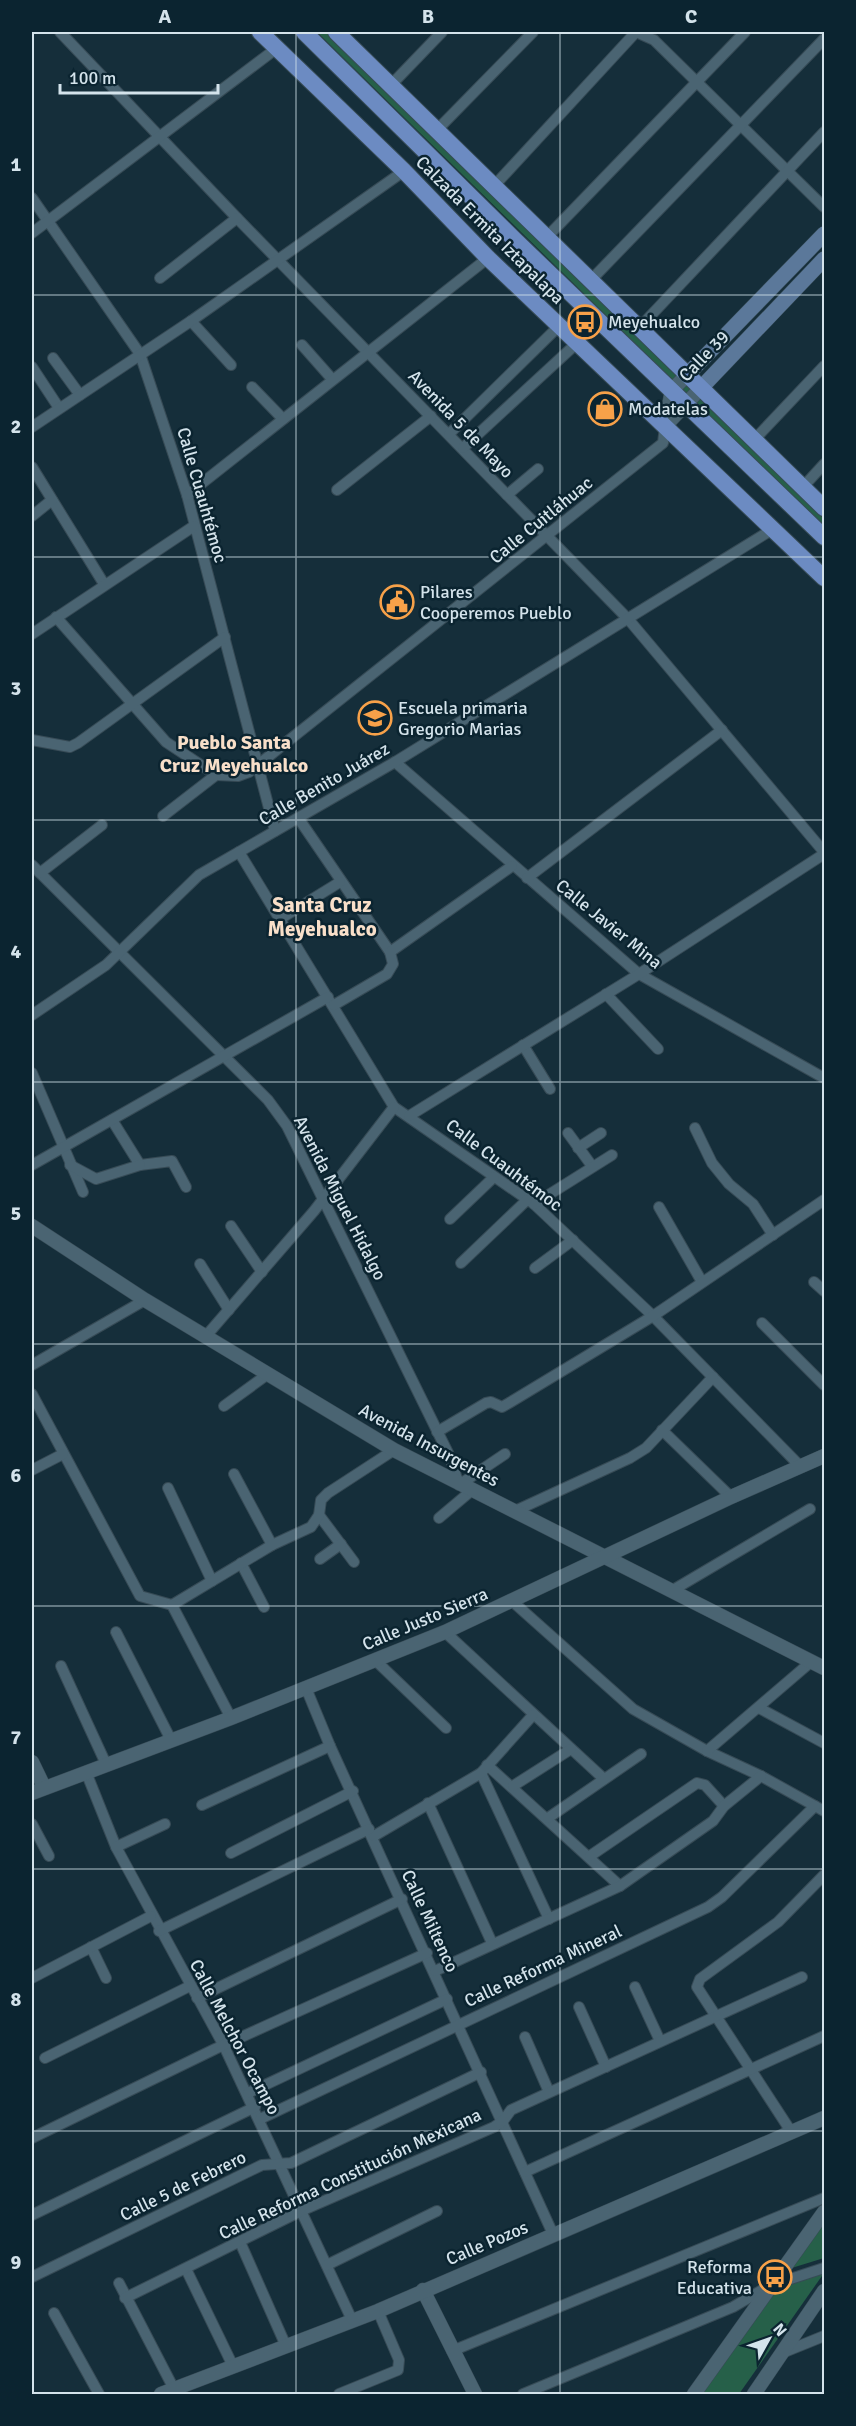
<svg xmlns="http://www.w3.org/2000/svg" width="856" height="2426" viewBox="0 0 856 2426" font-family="Signika,sans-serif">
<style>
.green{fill:#266049}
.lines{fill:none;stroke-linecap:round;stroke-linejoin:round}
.minor-casing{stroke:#374b56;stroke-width:12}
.tertiary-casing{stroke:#374b56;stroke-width:15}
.secondary-casing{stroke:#374b56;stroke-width:16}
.primary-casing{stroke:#374b56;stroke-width:18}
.minor{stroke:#4a6472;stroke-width:10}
.tertiary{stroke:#4a6472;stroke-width:14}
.secondary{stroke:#5b789a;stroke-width:15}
.primary{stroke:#6c8bc2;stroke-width:16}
.grid{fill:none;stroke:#d4e3eb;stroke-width:1.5;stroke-opacity:0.55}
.labels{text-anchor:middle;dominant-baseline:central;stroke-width:5;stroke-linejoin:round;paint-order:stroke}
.street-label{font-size:18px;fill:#d4e3eb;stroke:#0b2430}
.poi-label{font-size:18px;fill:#d4e3eb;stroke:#0b2430;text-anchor:start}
.neighbourhood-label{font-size:20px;font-weight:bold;fill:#f8dfc9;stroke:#0b2430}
.quarter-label{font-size:21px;font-weight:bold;fill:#f8dfc9;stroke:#0b2430}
.neatline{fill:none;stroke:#d4e3eb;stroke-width:2}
.grid-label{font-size:20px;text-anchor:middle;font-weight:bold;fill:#d4e3eb}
</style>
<rect width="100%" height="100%" fill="#152e3a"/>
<!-- green -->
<g class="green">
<path d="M 317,32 L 327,32 L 824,519 L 824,529 Z"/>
<path d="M 824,2216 L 824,2258 L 782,2271 Z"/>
<path d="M 824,2273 L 739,2394 L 699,2394 L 770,2291 Z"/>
</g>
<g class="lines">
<!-- minor casing -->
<g class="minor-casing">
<g id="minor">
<path d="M 60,32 L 237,218 L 629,620 L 824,852"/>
<path d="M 636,32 L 654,40 L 824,207"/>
<path d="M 391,85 L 442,32"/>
<path d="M 437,130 L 533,32"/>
<path d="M 494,186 L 636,32"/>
<path d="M 32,198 L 140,354 L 187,495 L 275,831"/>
<path d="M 32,233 L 277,48"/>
<path d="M 547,237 L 745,32"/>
<path d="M 160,278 L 237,218"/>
<path d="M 591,280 L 824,39"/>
<path d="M 191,321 L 231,365"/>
<path d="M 639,328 L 824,132"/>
<path d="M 302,345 L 332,379"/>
<path d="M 53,358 L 80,395"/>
<path d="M 32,367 L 59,408"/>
<path d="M 252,387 L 283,419"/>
<path d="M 32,427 L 191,321 L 404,171"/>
<path d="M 449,434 L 559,326"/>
<path d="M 754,440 L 824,366"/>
<path d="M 463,448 L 577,343"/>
<path d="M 32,467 L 104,584"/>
<path d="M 803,487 L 824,464"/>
<path d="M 337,490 L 431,416"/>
<path d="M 187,495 L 488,258"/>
<path d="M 507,495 L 538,469"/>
<path d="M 32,516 L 52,500"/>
<path d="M 56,617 L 166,742 L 216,775 L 238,776 L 249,772 L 663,443 L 665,426"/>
<path d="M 32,634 L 194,526"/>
<path d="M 32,740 L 70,747 L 78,743 L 225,637"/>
<path d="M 395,762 L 639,974 L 824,1078"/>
<path d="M 163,816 L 216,775"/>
<path d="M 299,819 L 390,952"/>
<path d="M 239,852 L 394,1107 L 534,1204 L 653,1316 L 801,1467"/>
<path d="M 32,865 L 268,1100 L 287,1126 L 450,1457 L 459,1485 L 505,1454"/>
<path d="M 40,873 L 102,825"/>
<path d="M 527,878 L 722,730"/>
<path d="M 280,919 L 340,882"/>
<path d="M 606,994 L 658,1049"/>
<path d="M 334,1005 L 387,974 L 393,964 L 390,952 L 512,866"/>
<path d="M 32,1015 L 106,965 L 199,875 L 395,762 L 773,529"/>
<path d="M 523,1045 L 550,1089"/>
<path d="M 32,1073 L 83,1192"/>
<path d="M 409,1116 L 639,974 L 824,854"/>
<path d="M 112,1120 L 140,1165 L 172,1161 L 186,1187"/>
<path d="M 695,1128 L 712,1163 L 729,1184 L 753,1204 L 773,1235"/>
<path d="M 568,1133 L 592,1166"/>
<path d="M 578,1148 L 601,1133"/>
<path d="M 32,1165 L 328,997"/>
<path d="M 70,1165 L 96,1179 L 140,1165"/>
<path d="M 534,1204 L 612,1155"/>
<path d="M 659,1207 L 702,1282"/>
<path d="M 450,1219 L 494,1177"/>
<path d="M 231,1226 L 262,1272"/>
<path d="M 461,1263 L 527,1200"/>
<path d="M 200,1264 L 229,1310"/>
<path d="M 535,1268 L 573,1240"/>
<path d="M 814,1282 L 824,1291"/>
<path d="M 762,1323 L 824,1385"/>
<path d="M 206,1336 L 314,1211 L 394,1107"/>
<path d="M 32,1365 L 145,1300"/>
<path d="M 32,1394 L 140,1596 L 172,1605"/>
<path d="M 224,1406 L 268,1374"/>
<path d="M 662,1430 L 731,1497"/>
<path d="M 437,1432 L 486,1403 L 491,1402 L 502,1407 L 509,1403 L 653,1316 L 824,1200"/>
<path d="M 32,1470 L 63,1454"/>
<path d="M 234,1474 L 272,1545"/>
<path d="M 168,1488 L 212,1581"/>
<path d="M 515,1511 L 630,1458 L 646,1448 L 713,1377"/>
<path d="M 319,1515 L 354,1562"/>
<path d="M 439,1518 L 471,1491"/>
<path d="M 320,1559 L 341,1544"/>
<path d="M 241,1563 L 264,1607"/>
<path d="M 673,1590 L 810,1509"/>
<path d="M 512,1601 L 633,1709 L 707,1751 L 761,1776 L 824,1811"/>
<path d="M 172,1605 L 272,1545 L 311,1527 L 319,1515 L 321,1500 L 328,1493 L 394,1450"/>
<path d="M 172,1605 L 231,1718"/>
<path d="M 116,1632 L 171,1740"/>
<path d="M 445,1632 L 604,1779"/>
<path d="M 375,1660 L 446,1728"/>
<path d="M 61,1666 L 106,1764"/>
<path d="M 306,1688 L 330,1746 L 553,2234"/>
<path d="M 759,1708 L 824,1743"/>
<path d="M 707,1751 L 812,1661"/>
<path d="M 487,1765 L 620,1886"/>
<path d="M 86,1772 L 116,1847 L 224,2046 L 352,2320"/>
<path d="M 481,1773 L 549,1919"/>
<path d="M 513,1786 L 571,1749"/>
<path d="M 428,1803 L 492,1943"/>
<path d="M 202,1805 L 330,1746"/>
<path d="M 548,1818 L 641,1754"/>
<path d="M 32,1824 L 49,1856"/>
<path d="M 374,1836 L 481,1773 L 533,1715"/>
<path d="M 116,1847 L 165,1824"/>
<path d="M 231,1853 L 353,1791"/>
<path d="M 590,1856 L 697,1783 L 705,1785 L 724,1806"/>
<path d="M 159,1931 L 369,1829"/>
<path d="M 91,1947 L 106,1978"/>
<path d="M 435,1971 L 620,1886 L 713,1821 L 724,1806 L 761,1776"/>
<path d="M 32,1978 L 151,1916"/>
<path d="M 635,1987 L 660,2041"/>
<path d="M 197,1998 L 402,1899"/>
<path d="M 579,2007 L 606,2067"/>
<path d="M 525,2037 L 549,2092"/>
<path d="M 45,2058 L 190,1986"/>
<path d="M 248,2093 L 447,1999"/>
<path d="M 260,2119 L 708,1907 L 722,1897 L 815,1806"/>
<path d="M 792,2133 L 697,1987 L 700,1979 L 778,1922 L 824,1875"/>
<path d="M 32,2138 L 215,2049 L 427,1953"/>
<path d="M 525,2172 L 824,2036"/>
<path d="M 32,2215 L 255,2107"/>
<path d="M 240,2242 L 286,2346"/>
<path d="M 327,2265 L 437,2211"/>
<path d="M 186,2269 L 233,2366"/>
<path d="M 32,2277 L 262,2165 L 291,2163 L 481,2072"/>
<path d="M 119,2283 L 174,2389"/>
<path d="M 125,2298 L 301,2211 L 494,2127 L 503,2121 L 511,2110 L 802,1977"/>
<path d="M 54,2313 L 99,2394"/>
<path d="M 452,2351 L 824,2198"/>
<path d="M 782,2353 L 824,2336"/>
<path d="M 339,2394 L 398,2370 L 399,2360 L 378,2311"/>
<path d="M 523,2394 L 733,2307 L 769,2286 L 824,2268"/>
</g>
</g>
<!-- tertiary casing -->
<g class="tertiary-casing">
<g id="tertiary">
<path d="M 665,426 L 672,390 L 687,375"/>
<path d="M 665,426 L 701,388"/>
<path d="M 32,1226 L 145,1300 L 394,1450 L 824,1668"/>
<path d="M 32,1762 L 44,1787"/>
<path d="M 32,1793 L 231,1718 L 445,1632 L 731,1497 L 824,1456"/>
<path d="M 423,2290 L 475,2394"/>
<path d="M 161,2394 L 378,2311 L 824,2118"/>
<path d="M 694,2394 L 824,2212"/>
<path d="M 754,2394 L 824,2291"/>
</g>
</g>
<!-- secondary casing -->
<g class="secondary-casing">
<g id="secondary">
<path d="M 687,375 L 824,234"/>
<path d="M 701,388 L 824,259"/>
</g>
</g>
<!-- primary casing -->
<g class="primary-casing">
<g id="primary">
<path d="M 260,32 L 404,171 L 488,258 L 824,578"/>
<path d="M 304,32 L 514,239 L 824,537"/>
<path d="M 336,32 L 824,508"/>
</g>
</g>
<!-- minor -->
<use href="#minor" class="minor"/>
<!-- tertiary -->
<use href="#tertiary" class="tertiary"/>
<!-- secondary -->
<use href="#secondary" class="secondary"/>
<!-- primary -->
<use href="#primary" class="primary"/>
</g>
<!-- grid -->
<path class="grid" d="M 296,32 L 296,2394M 560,32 L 560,2394M 32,295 L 824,295M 32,557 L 824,557M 32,820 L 824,820M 32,1082 L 824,1082M 32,1344 L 824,1344M 32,1606 L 824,1606M 32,1869 L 824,1869M 32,2131 L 824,2131"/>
<!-- icons -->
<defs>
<g id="bus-ring" transform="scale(1.725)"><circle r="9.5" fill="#0b2430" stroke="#f7a149" stroke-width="1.5"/><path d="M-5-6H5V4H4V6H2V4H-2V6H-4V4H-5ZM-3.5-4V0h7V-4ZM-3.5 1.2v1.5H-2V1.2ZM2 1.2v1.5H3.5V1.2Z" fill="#f7a149"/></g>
<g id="shop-ring" transform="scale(1.725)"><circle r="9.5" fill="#0b2430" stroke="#f7a149" stroke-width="1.5"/><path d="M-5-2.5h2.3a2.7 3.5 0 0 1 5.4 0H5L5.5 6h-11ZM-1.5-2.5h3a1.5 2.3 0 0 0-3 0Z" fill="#f7a149"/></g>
<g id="civic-ring" transform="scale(1.725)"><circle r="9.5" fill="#0b2430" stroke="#f7a149" stroke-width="1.5"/><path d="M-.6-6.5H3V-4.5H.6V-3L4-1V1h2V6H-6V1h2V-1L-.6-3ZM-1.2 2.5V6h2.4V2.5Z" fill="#f7a149"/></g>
<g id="school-ring" transform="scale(1.725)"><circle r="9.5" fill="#0b2430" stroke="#f7a149" stroke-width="1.5"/><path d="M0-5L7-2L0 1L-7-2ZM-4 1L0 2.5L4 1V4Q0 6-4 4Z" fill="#f7a149"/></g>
</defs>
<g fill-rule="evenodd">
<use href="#bus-ring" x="585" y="322"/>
<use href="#shop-ring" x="605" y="409"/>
<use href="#civic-ring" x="397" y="602"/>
<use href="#school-ring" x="375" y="718"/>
<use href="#bus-ring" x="775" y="2277"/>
</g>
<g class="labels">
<!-- street labels -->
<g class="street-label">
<text transform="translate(490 230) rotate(45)">Calzada Ermita Iztapalapa</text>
<text transform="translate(704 356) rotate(-46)">Calle 39</text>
<text transform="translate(461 424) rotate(46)">Avenida 5 de Mayo</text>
<text transform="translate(202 495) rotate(74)">Calle Cuauhtémoc</text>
<text transform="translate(541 520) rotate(-39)">Calle Cuitláhuac</text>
<text transform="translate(324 784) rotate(-30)">Calle Benito Juárez</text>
<text transform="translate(609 924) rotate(39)">Calle Javier Mina</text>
<text transform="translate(504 1165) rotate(37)">Calle Cuauhtémoc</text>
<text transform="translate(340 1198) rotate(63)">Avenida Miguel Hidalgo</text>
<text transform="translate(429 1445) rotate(28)">Avenida Insurgentes</text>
<text transform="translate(425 1619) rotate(-23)">Calle Justo Sierra</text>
<text transform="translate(430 1921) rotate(65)">Calle Miltenco</text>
<text transform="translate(543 1966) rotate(-25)">Calle Reforma Mineral</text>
<text transform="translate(235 2037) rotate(62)">Calle Melchor Ocampo</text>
<text transform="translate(350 2174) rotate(-25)">Calle Reforma Constitución Mexicana</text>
<text transform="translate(183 2186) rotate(-26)">Calle 5 de Febrero</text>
<text transform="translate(487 2243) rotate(-23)">Calle Pozos</text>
</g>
<!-- poi labels -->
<g class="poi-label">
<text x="608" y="322">Meyehualco</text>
<text x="628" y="409">Modatelas</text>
<text x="420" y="592">Pilares<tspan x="420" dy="21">Cooperemos Pueblo</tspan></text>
<text x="398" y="708">Escuela primaria<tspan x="398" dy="21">Gregorio Marias</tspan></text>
<text x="752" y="2267" text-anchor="end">Reforma<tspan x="752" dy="21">Educativa</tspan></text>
</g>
<!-- neighbourhood labels -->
<g class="neighbourhood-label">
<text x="234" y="742">Pueblo Santa<tspan x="234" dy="23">Cruz Meyehualco</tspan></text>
</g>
<!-- quarter labels -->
<g class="quarter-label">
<text x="322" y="905">Santa Cruz<tspan x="322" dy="24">Meyehualco</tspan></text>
</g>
</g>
<!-- border -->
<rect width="856" height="2426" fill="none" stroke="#0b2430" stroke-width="66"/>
<!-- north arrow -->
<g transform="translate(769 2339) rotate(50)" stroke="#0b2430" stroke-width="4.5" paint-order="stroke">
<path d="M0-4.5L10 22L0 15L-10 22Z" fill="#d4e3eb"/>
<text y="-9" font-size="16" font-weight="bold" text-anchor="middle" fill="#d4e3eb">N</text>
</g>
<!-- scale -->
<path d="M60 84v9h158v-9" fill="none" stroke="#d4e3eb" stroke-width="3"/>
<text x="69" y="84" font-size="18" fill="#d4e3eb" stroke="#0b2430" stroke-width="4.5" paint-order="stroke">100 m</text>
<rect x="33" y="33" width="790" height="2360" class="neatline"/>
<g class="grid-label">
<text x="165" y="23">A</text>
<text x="428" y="23">B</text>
<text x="691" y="23">C</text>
<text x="16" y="171">1</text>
<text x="16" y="433">2</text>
<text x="16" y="695">3</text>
<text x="16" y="958">4</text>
<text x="16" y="1220">5</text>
<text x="16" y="1482">6</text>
<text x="16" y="1744">7</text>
<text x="16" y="2006">8</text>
<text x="16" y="2269">9</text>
</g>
</svg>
